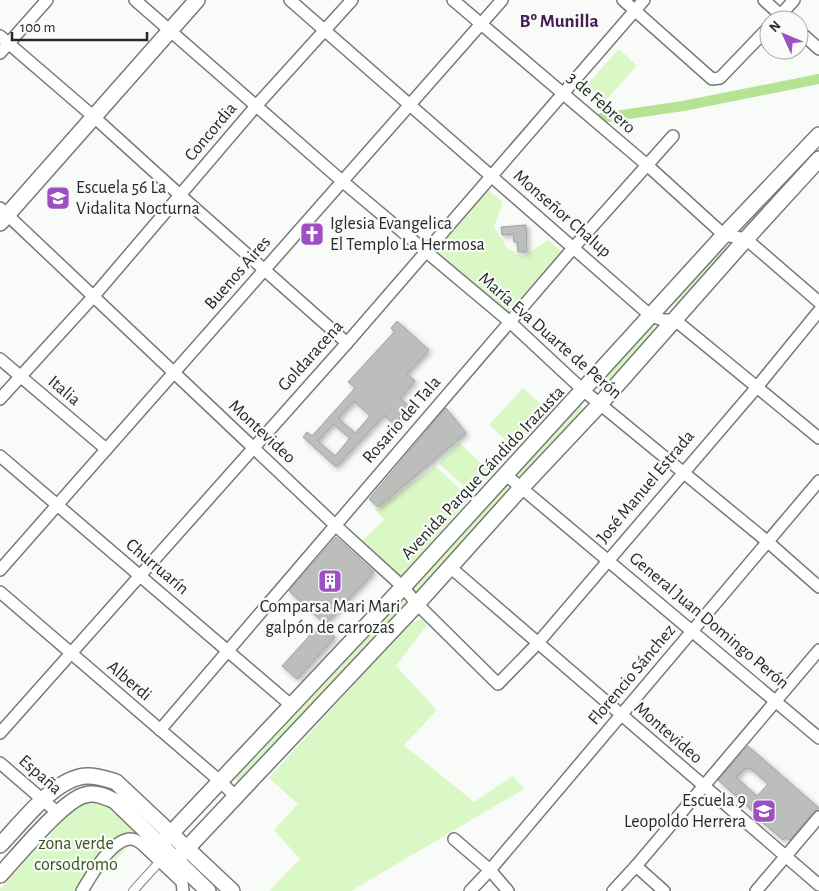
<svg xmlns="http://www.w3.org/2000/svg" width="819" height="891" viewBox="0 0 819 891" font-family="'Alegreya Sans',sans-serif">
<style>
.green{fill:#daf7c6}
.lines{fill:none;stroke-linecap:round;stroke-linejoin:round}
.canal{stroke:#b4e493;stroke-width:10}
.building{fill:#bbbeba;stroke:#a0a39f;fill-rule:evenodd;filter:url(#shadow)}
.pedestrian-casing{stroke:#777a76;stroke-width:10}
.minor-casing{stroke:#777a76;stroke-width:14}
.secondary-casing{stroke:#777a76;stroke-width:18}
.pedestrian{stroke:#fff;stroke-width:8}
.minor{stroke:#fff;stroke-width:11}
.secondary{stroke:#fff;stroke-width:15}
.labels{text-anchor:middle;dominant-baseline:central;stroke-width:4.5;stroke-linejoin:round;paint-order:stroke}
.street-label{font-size:18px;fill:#282928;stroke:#f8fbf7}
.poi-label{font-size:18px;fill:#282928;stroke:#f8fbf7;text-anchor:start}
.park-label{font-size:18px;fill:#36541d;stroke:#f8fbf7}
.neighbourhood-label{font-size:19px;font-weight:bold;fill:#431e55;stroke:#f8fbf7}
</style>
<defs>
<filter id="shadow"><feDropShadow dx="2.5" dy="2.5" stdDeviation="2.5" flood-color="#0004"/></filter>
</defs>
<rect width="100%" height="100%" fill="#f8fbf7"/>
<!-- green -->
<g class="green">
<path d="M 619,49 L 637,66 L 605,101 L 587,85 Z"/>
<path d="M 801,159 L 809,167 L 750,232 L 741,223 Z"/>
<path d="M 488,190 L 503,202 L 494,227 L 507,248 L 523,257 L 548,240 L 562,252 L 508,312 L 435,250 Z"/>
<path d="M 721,243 L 731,253 L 682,309 L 671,300 Z"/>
<path d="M 650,325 L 660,334 L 605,396 L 595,386 Z"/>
<path d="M 523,388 L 547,410 L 514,447 L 489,425 Z"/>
<path d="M 579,405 L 588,412 L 522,482 L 514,473 Z"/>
<path d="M 459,443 L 492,473 L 472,494 L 439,463 Z"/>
<path d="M 435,466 L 470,498 L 400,578 L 361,542 L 384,520 L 376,510 Z"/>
<path d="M 503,484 L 514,492 L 419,597 L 410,588 Z"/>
<path d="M 400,598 L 410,607 L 246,789 L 235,779 Z"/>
<path d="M 421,619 L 427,625 L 396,666 L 437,710 L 404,745 L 474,802 L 513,776 L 524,789 L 351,891 L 269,891 L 300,859 L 274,830 L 298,804 L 269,778 L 410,623 Z"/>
<path d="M 87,803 C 115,802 121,815 141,833 L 86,891 L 0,891 L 0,889 L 75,808 Z"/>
</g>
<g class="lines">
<!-- canal -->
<path class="canal" d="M 601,118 L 683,106 L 819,79"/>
</g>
<!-- building -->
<g class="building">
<path d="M 526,225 L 527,252 L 518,252 L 517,242 L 514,242 L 513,234 L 502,235 L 501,227 Z"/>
<path d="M 397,321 L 429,350 L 407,374 L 415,381 L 400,398 L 410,407 L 394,424 L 384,415 L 336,467 L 303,437 L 307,432 L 312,436 L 355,388 L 348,382 L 394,332 L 391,328 ZM 354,401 L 370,416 L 355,433 L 338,418 ZM 333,424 L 350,438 L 335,456 L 318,441 Z"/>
<path d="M 446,408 L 466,433 L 378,507 L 369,499 Z"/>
<path d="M 336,537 L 374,572 L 325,624 L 289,591 Z"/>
<path d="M 320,624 L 335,637 L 297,679 L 282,666 Z"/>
<path d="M 748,746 L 819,808 L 813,812 L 790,840 L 786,837 L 783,840 L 756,817 L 757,815 L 718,780 ZM 745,768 L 751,769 L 768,784 L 757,796 L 736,777 Z"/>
</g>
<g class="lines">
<!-- pedestrian casing -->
<g class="pedestrian-casing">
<path id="pedestrian" d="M 133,891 L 162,859"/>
</g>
<!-- minor casing -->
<g class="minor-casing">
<g id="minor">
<path d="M 135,0 L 342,181 L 510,322 L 584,391 L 768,542 L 819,587"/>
<path d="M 290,0 L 651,316 L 663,320 L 675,320 L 819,438"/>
<path d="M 453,0 L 647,165 L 724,235 L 746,239 L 819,302"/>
<path d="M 623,0 L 712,79 L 720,78 L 769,27"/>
<path d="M 764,0 L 786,20"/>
<path d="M 776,20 L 794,0"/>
<path d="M 799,31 L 819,49"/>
<path d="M 0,36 L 94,117 L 181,196 L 347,343"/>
<path d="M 0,53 L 47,0"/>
<path d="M 0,208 L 335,525 L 403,587 L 417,604 L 498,684 L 537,644 L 757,387 L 819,311"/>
<path d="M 0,359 L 106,449"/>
<path d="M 0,399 L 93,297 L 256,106 L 352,0"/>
<path d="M 0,456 L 292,706"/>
<path d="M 506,475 L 819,738"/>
<path d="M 450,567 L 819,885"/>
<path d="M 0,570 L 502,0"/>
<path d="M 0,592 L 221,782 L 236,797"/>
<path d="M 160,730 L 574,247 L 673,136"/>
<path d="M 0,733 L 347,343 L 644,0"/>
<path d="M 0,763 L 58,813"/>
<path d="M 454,839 L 490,870 L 508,891"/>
<path d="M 636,866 L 664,891"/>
<path d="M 82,891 C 91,876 111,839 131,839 C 135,839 138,841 142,844 L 182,882 L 183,891"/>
<path d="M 470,891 L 490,870 L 819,481"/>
<path d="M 613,891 L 636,866 L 819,650"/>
<path d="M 756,891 L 819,817"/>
</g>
</g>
<!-- secondary casing -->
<g class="secondary-casing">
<g id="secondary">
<path d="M 0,223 L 197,0"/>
<path d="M 161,844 L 403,587 L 724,235 L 819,135"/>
<path d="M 0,845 C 21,824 54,778 86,776 C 96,775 106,779 116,782 L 232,891"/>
<path d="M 176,860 L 417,604 L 522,487 L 600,404 L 746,239 L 819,159"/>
<path d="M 0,875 C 18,856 63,800 85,795 C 96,792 106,797 115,801 L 208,891"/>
</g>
</g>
<!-- pedestrian -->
<use href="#pedestrian" class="pedestrian"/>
<!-- minor -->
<use href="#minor" class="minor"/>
<!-- secondary -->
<use href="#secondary" class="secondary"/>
</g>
<!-- icons -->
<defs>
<g id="school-square" transform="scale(1.25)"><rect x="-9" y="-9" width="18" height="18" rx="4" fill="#9d50c2" stroke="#f8fbf7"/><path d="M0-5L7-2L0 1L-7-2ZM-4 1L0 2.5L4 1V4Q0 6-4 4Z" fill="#fff"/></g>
<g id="church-square" transform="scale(1.25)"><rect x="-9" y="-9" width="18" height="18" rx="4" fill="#9d50c2" stroke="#f8fbf7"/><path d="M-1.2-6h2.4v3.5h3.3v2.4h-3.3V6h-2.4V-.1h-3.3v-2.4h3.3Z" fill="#fff"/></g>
<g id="building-square" transform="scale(1.25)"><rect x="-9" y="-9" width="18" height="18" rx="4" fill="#9d50c2" stroke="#f8fbf7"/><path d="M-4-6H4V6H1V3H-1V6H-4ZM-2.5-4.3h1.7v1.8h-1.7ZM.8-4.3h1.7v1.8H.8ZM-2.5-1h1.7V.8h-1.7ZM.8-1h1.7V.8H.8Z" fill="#fff"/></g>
</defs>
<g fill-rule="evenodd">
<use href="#school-square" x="58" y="198"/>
<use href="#church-square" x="312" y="234"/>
<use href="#building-square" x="330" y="581"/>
<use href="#school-square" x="764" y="811"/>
</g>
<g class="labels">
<!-- street labels -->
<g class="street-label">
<text transform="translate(601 103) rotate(41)">3 de Febrero</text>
<text transform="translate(211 132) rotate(-50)">Concordia</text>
<text transform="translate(562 214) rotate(41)">Monseñor Chalup</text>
<text transform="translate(238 273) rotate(-49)">Buenos Aires</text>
<text transform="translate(550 336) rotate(41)">María Eva Duarte de Perón</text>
<text transform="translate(311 356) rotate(-48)">Goldaracena</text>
<text transform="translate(64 391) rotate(40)">Italia</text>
<text transform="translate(402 420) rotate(-49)">Rosario del Tala</text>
<text transform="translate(262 432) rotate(43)">Montevideo</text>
<text transform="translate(483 473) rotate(-47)">Avenida Parque Cándido Irazusta</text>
<text transform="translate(646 487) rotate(-50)">José Manuel Estrada</text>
<text transform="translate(157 567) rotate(40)">Churruarín</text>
<text transform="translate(709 621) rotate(40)">General Juan Domingo Perón</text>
<text transform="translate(632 675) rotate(-50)">Florencio Sánchez</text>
<text transform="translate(129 681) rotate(40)">Alberdi</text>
<text transform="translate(668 733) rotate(41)">Montevideo</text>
<text transform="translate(40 775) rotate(41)">España</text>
</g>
<!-- poi labels -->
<g class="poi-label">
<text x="76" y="188">Escuela 56 La<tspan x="76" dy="21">Vidalita Nocturna</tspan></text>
<text x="330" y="224">Iglesia Evangelica<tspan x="330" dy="21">El Templo La Hermosa</tspan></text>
<text x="330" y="607" text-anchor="middle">Comparsa Mari Mari<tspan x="330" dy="21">galpón de carrozas</tspan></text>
<text x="746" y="801" text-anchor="end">Escuela 9<tspan x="746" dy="21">Leopoldo Herrera</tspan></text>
</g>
<!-- park labels -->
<g class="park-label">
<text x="76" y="844">zona verde<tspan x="76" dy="21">corsodromo</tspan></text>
</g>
<!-- neighbourhood labels -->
<g class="neighbourhood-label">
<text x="559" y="21">Bº Munilla</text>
</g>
</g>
<!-- north arrow -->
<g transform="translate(784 35) rotate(314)"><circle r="24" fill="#f8fbf7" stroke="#a5a7a4"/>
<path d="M0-4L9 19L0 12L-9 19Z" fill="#9d50c2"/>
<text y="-8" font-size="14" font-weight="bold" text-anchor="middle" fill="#282928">N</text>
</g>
<!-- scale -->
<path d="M12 32v8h135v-8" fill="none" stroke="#282928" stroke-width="2.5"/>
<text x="20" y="32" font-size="15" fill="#282928" stroke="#f8fbf7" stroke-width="4" paint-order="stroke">100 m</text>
</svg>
